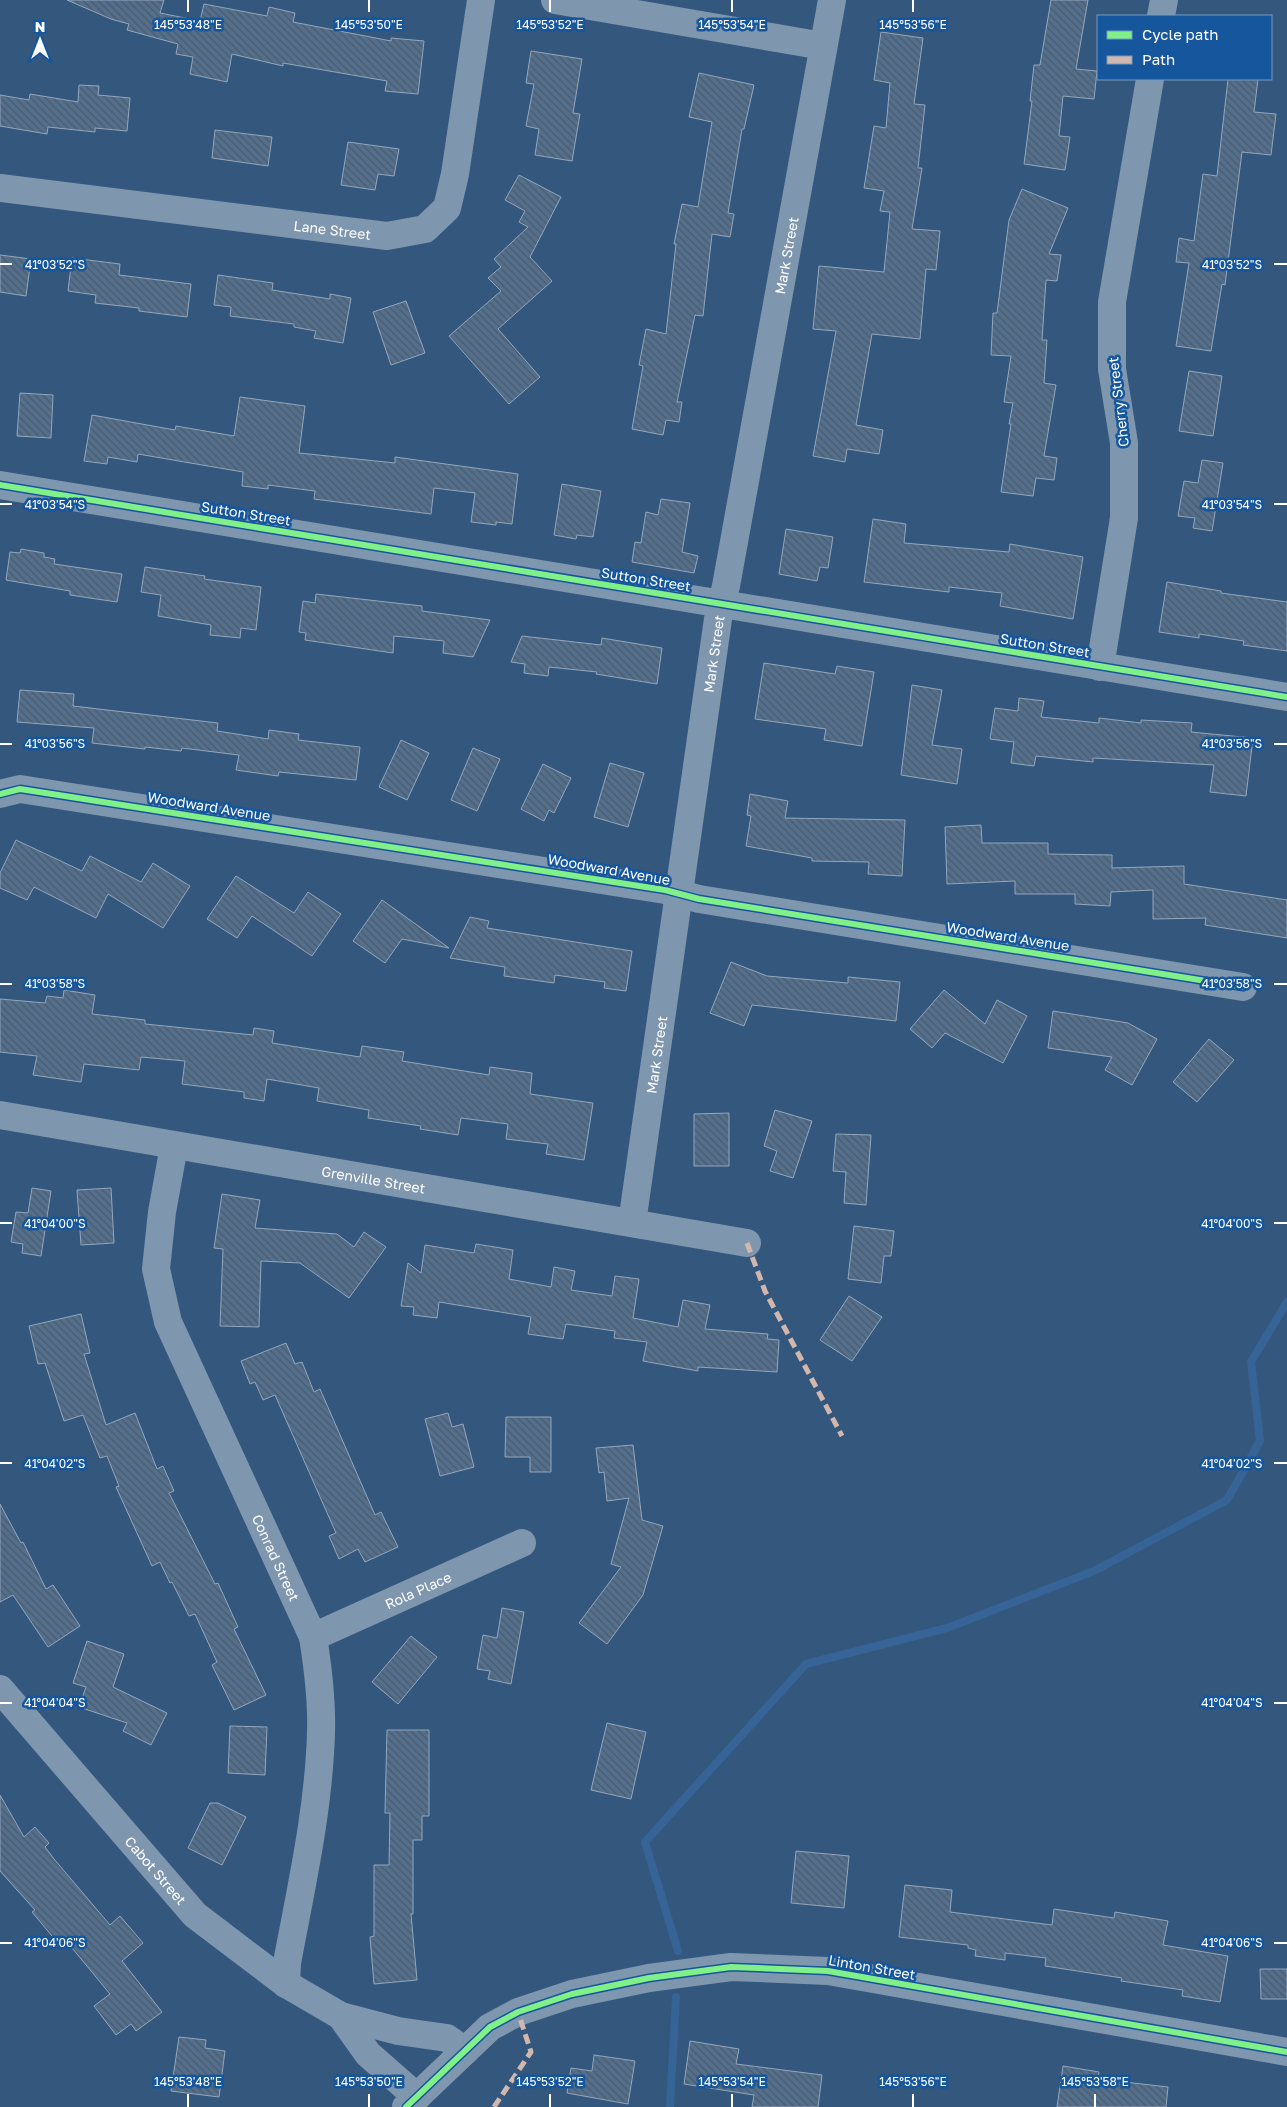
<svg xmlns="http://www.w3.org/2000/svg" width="1287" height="2107" viewBox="0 0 1287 2107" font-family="'Golos Text',sans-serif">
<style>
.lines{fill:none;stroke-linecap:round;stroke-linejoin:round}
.stream{stroke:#366496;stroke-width:8}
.building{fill:url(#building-back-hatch);stroke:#93a7bd}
.minor{stroke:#7f96af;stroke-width:28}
.quiet{stroke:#d1b7ad;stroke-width:5;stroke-dasharray:10 5;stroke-linecap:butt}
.cycleway-casing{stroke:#15569d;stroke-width:9}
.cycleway{stroke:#82f089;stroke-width:6}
.ticks{fill:none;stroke:#fff;stroke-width:2}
.labels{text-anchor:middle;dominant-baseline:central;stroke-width:5;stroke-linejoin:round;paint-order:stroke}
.street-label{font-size:14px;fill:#fff;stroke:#15569d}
.ticks-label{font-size:12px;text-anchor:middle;fill:#fff;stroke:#15569d;stroke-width:5;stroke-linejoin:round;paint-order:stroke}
</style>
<defs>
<pattern id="building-back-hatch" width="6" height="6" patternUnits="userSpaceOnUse" patternTransform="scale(1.25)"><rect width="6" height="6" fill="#536f8e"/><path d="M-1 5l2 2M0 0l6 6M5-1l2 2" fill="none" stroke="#4f5a66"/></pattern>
</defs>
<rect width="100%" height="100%" fill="#34577e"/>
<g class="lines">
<!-- stream -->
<g class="stream">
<path d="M 678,1951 L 645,1842 L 806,1664 L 947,1628 L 1094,1571 L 1227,1500 L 1260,1441 L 1251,1362 L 1287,1302"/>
<path d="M 670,2107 L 676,1997"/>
</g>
</g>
<!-- building -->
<g class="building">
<path d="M 67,0 L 164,0 L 160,13 L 200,21 L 204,4 L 267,16 L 269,7 L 295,13 L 293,22 L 391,41 L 391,38 L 424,41 L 418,94 L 385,91 L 387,81 L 283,63 L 283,66 L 232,54 L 227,82 L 190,74 L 193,57 L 176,54 L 178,44 L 127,30 L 129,24 L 111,19 Z"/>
<path d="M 1051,0 L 1088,0 L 1076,69 L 1097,71 L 1094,99 L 1063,96 L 1059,136 L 1070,137 L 1065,170 L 1024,164 L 1032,101 L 1030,101 L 1034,65 L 1040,65 Z"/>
<path d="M 881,32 L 923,38 L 914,104 L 925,105 L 918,168 L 922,168 L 912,229 L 940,231 L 936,270 L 926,269 L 920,339 L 872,334 L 856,425 L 883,430 L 879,454 L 847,449 L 845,462 L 813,456 L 836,331 L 813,329 L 819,266 L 884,272 L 890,212 L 880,211 L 884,191 L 864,188 L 874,126 L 886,128 L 890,83 L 874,80 Z"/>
<path d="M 531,51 L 582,59 L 573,113 L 580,114 L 572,161 L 535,155 L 539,129 L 526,126 L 534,84 L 526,83 Z"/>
<path d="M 699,73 L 754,85 L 744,129 L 742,129 L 728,213 L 734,214 L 730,237 L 712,234 L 703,316 L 695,315 L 677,402 L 682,402 L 679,422 L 666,420 L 663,435 L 632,429 L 643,366 L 639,365 L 646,329 L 666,334 L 676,244 L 674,244 L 682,204 L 698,207 L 712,122 L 689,117 Z"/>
<path d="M 1228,79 L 1258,79 L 1254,112 L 1276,114 L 1271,155 L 1242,152 L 1225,285 L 1222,284 L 1211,351 L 1176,346 L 1189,263 L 1176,262 L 1179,238 L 1194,241 L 1203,174 L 1217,176 Z"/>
<path d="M 79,85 L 99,86 L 98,95 L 130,98 L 127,131 L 95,128 L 95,132 L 48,127 L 47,134 L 0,126 L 0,95 L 29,100 L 30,94 L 78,102 Z"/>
<path d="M 215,130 L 272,137 L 268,166 L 212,158 Z"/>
<path d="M 348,142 L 399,149 L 394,176 L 378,174 L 375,190 L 341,185 Z"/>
<path d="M 519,175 L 561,197 L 530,257 L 552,281 L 498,329 L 540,377 L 509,404 L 449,336 L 501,291 L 488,278 L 501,267 L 494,259 L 528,227 L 519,222 L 525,211 L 505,200 Z"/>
<path d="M 1022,189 L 1068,208 L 1049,254 L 1061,255 L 1057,281 L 1046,280 L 1042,340 L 1047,340 L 1044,383 L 1056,385 L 1044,456 L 1057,458 L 1054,480 L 1036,478 L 1033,496 L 1001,492 L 1011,424 L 1009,424 L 1013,403 L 1004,402 L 1011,356 L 991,355 L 993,313 L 997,313 L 1009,220 Z"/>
<path d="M 0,255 L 31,259 L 26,296 L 0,292 Z"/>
<path d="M 72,258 L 120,264 L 119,275 L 191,284 L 187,317 L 139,311 L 139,308 L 95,303 L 96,295 L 68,291 Z"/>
<path d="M 218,275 L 273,283 L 272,290 L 330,299 L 330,294 L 351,298 L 343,343 L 314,338 L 316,331 L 294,327 L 294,324 L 230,316 L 231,307 L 214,305 Z"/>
<path d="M 406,301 L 425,353 L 391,365 L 373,312 Z"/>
<path d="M 1189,371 L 1222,376 L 1213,436 L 1179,431 Z"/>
<path d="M 20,393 L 53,395 L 51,438 L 17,436 Z"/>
<path d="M 240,397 L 305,406 L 299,453 L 395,463 L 395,457 L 518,474 L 512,524 L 496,522 L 496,525 L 471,522 L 475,493 L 434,488 L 431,514 L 314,499 L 315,491 L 268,485 L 268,489 L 242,486 L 243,472 L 138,454 L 137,462 L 108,457 L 107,464 L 84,461 L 92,415 L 175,430 L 176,426 L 234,436 Z"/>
<path d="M 1202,460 L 1223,463 L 1212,531 L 1193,528 L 1195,518 L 1178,516 L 1184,481 L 1198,483 Z"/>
<path d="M 562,484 L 601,491 L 593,537 L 577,535 L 576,539 L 554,535 Z"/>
<path d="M 661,499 L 690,503 L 682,552 L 698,556 L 694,573 L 632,562 L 635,542 L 641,543 L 646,512 L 658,515 Z"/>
<path d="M 873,519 L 906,524 L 904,543 L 1009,552 L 1010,544 L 1083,557 L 1073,619 L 1000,606 L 1002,593 L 949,587 L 949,592 L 864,582 Z"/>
<path d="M 786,529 L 833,537 L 828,568 L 820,567 L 817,581 L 779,574 Z"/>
<path d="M 21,549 L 44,553 L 44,557 L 55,559 L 54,564 L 122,574 L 117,602 L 70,595 L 70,591 L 6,580 L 10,552 L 20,553 Z"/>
<path d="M 145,567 L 205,576 L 204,579 L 261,587 L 256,630 L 241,628 L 240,638 L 210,635 L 211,625 L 158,616 L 161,595 L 141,592 Z"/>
<path d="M 1167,582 L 1221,591 L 1221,593 L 1287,602 L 1287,651 L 1243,645 L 1244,641 L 1199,634 L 1199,638 L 1159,632 Z"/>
<path d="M 316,594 L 422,606 L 422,611 L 490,620 L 473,657 L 443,653 L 444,641 L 394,636 L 393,653 L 305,640 L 306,633 L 299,632 L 303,601 L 315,603 Z"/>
<path d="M 522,636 L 601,645 L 602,638 L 662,648 L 657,684 L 596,674 L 597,672 L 549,667 L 548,676 L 524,673 L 525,664 L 511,662 Z"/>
<path d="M 764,663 L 835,674 L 837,666 L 874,672 L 862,746 L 824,740 L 826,729 L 755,719 Z"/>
<path d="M 912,685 L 942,690 L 932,745 L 962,749 L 957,784 L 901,775 Z"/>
<path d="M 20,690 L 74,694 L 73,706 L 218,723 L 217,731 L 268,739 L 269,730 L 299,734 L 298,740 L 360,747 L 356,780 L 279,772 L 278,776 L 236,770 L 239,755 L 182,748 L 181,751 L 145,747 L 145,749 L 92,743 L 94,728 L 17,722 Z"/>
<path d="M 1019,698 L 1044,701 L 1041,717 L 1099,723 L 1099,718 L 1141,723 L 1141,720 L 1192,723 L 1191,732 L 1253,738 L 1246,796 L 1210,792 L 1214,765 L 1093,758 L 1093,762 L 1036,756 L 1034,766 L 1011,763 L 1014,742 L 990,739 L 995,708 L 1018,711 Z"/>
<path d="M 401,740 L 429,753 L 407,800 L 379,787 Z"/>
<path d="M 473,748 L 500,759 L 477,811 L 451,800 Z"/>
<path d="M 610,763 L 644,773 L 628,827 L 594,817 Z"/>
<path d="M 543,764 L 571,778 L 554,813 L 549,810 L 544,821 L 521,809 Z"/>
<path d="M 750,794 L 788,801 L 785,818 L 905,820 L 902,876 L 868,874 L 869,862 L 812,861 L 812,858 L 746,846 L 751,816 L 747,815 Z"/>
<path d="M 981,825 L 982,843 L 1048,843 L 1048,854 L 1112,855 L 1112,868 L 1184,866 L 1184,884 L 1287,900 L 1287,938 L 1205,925 L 1206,918 L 1153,919 L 1153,890 L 1111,892 L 1110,906 L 1075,904 L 1075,894 L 1015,894 L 1015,881 L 947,884 L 945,827 Z"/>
<path d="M 16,840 L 82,871 L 90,856 L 141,882 L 153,863 L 190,886 L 163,928 L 108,894 L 96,918 L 34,887 L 27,900 L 0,888 L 0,873 Z"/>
<path d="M 236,876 L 294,913 L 308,892 L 341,914 L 312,956 L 252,916 L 237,938 L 207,919 Z"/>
<path d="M 382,900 L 449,948 L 402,939 L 385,963 L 353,941 Z"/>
<path d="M 470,917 L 489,921 L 487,928 L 632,951 L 626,991 L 604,988 L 605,982 L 555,975 L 554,983 L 504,976 L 505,967 L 450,958 Z"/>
<path d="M 731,962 L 767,976 L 848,983 L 848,977 L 900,982 L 896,1021 L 752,1005 L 744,1026 L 710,1013 Z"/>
<path d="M 64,990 L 95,995 L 92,1014 L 145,1020 L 145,1024 L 253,1035 L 254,1028 L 274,1031 L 272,1043 L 360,1057 L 362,1046 L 404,1052 L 402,1061 L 489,1075 L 490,1067 L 532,1073 L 530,1094 L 593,1103 L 584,1160 L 546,1154 L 548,1144 L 506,1139 L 508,1124 L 461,1118 L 458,1135 L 420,1129 L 421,1126 L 368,1118 L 369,1110 L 317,1101 L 319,1088 L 267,1079 L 264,1101 L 244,1098 L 244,1092 L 182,1084 L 185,1061 L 141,1057 L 139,1070 L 84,1064 L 81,1082 L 33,1075 L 37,1056 L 0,1052 L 0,999 L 45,1003 L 47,996 L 63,998 Z"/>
<path d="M 944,990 L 985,1024 L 997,1000 L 1027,1016 L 1003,1063 L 945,1033 L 932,1048 L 910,1029 Z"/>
<path d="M 1053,1011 L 1128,1023 L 1157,1039 L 1132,1085 L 1105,1070 L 1112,1057 L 1048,1048 Z"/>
<path d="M 1209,1039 L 1234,1060 L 1197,1102 L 1173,1082 Z"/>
<path d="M 775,1110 L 812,1121 L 793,1178 L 770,1171 L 777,1151 L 764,1146 Z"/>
<path d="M 729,1113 L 729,1166 L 694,1166 L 694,1114 Z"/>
<path d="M 836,1134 L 871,1135 L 866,1205 L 844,1203 L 846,1172 L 833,1171 Z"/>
<path d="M 32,1188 L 51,1191 L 41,1256 L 22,1253 L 23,1244 L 11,1242 L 16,1212 L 28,1213 Z"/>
<path d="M 111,1188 L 114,1243 L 81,1245 L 77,1190 Z"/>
<path d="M 222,1194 L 260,1200 L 255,1228 L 337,1234 L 354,1247 L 364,1232 L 386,1247 L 349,1298 L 300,1263 L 261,1261 L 259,1327 L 220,1326 L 223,1249 L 214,1248 Z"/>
<path d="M 854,1226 L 894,1231 L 891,1256 L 884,1256 L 881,1283 L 848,1279 Z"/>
<path d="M 476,1244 L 513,1250 L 509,1279 L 551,1287 L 554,1267 L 575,1271 L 571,1290 L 612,1296 L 615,1276 L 639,1279 L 633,1318 L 678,1327 L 683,1300 L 710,1305 L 705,1329 L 768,1334 L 767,1339 L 779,1340 L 777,1372 L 698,1367 L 698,1371 L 643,1361 L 647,1342 L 614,1338 L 615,1331 L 566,1324 L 563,1339 L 528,1334 L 531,1317 L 439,1302 L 437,1318 L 413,1315 L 414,1307 L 401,1306 L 408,1263 L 421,1273 L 425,1245 L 474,1253 Z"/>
<path d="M 849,1296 L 882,1317 L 852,1361 L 820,1340 Z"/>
<path d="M 81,1314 L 90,1353 L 84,1354 L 106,1425 L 135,1413 L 157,1469 L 163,1466 L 174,1491 L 169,1493 L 215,1584 L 218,1583 L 238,1627 L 234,1629 L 266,1695 L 234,1710 L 212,1665 L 217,1662 L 195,1614 L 189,1616 L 172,1582 L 170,1583 L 160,1562 L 152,1566 L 116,1487 L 119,1486 L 107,1456 L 100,1458 L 83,1415 L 64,1421 L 45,1363 L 38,1364 L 29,1326 Z"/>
<path d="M 286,1343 L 295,1364 L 302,1362 L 314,1392 L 320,1389 L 375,1515 L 381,1512 L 398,1547 L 365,1562 L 358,1549 L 339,1559 L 329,1536 L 336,1533 L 275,1395 L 263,1400 L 255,1382 L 250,1384 L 241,1361 Z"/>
<path d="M 448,1413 L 452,1427 L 463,1424 L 474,1467 L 440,1476 L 425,1419 Z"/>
<path d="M 506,1417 L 551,1417 L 551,1472 L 530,1472 L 530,1457 L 505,1457 Z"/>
<path d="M 633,1445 L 642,1520 L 663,1526 L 643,1595 L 607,1644 L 579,1623 L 621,1567 L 611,1564 L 629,1498 L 607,1501 L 604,1472 L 599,1473 L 596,1448 Z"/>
<path d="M 0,1504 L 21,1543 L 23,1542 L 46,1589 L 53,1585 L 80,1626 L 48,1647 L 13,1595 L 0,1602 Z"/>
<path d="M 502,1608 L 524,1612 L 511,1684 L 488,1679 L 490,1671 L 477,1669 L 483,1635 L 497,1638 Z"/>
<path d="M 411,1636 L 437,1657 L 398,1704 L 372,1682 Z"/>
<path d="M 87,1641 L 124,1654 L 113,1687 L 167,1713 L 151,1745 L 123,1731 L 127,1723 L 79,1707 L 86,1687 L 73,1683 Z"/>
<path d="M 607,1723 L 646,1732 L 631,1799 L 591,1790 Z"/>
<path d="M 230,1726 L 267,1727 L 265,1775 L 228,1773 Z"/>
<path d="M 387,1730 L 429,1730 L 429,1816 L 422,1816 L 422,1840 L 413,1840 L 413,1914 L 411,1914 L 417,1980 L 374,1984 L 370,1937 L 374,1936 L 374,1865 L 389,1865 L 390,1813 L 385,1813 Z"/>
<path d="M 0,1795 L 24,1837 L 35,1827 L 49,1843 L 45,1847 L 54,1859 L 110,1925 L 120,1916 L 143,1943 L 122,1961 L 162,2012 L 136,2031 L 131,2024 L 116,2035 L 94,2006 L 110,1994 L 63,1937 L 57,1942 L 32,1912 L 35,1910 L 0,1871 Z"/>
<path d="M 210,1803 L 218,1803 L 246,1817 L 222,1865 L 188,1848 Z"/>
<path d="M 796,1851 L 849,1856 L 844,1908 L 791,1903 Z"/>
<path d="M 905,1885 L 952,1890 L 950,1912 L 1052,1925 L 1054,1909 L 1114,1918 L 1115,1912 L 1168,1921 L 1163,1945 L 1228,1956 L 1220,2002 L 1182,1996 L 1183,1990 L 1121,1981 L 1122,1978 L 1045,1966 L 1046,1958 L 1005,1953 L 1005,1960 L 975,1956 L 976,1950 L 968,1948 L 968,1945 L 899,1937 Z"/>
<path d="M 1260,1969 L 1287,1969 L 1287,1999 L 1261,1999 Z"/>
<path d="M 179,2037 L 206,2040 L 205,2048 L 225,2051 L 219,2097 L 171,2091 Z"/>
<path d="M 690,2041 L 739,2049 L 736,2064 L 822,2075 L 818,2107 L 752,2107 L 754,2095 L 684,2084 Z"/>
<path d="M 594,2055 L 635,2061 L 628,2104 L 567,2093 L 571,2068 L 592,2071 Z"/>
<path d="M 1063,2066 L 1099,2072 L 1098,2079 L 1168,2087 L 1166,2107 L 1057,2107 Z"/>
</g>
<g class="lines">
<!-- minor -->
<g class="minor">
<path d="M 555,0 L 823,46"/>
<path d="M 1161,16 L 1164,0"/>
<path id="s1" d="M 0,188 L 387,236 L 425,229 L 447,208 L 455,174 L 481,0"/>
<path d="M 0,485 L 1287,697"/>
<path d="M 1100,667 L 1124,518 L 1124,443 L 1112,369 L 1112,302 L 1150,79"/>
<path d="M 0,794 L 20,789 L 665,890 L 699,899 L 1243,987"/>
<path id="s2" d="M 0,1115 L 747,1243"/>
<path id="s3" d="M 174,1146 L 162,1212 L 156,1269 L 168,1322 L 313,1637 C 318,1668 322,1700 321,1732 C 319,1809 301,1888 287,1963 L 286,1984"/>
<path id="s4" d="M 632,1223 L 718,619 L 726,586 L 832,0"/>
<path id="s5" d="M 313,1637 L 522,1543"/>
<path id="s6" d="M 0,1689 L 195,1915 L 286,1984 L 341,2016 L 398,2031 L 447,2038 L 465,2051"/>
<path d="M 341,2016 L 368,2054 L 417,2097"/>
<path d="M 406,2107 L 490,2027 L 518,2012 L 572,1994 L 649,1978 L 731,1967 L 828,1971 L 1287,2052"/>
</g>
<!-- quiet -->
<g class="quiet">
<path d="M 747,1243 L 765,1291 L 842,1436"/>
<path d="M 494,2107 L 531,2052 L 518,2012"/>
</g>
<!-- cycleway casing -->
<g class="cycleway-casing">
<g id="cycleway">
<path d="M 0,485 L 1287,697"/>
<path d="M 0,794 L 20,789 L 665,890 L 699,899 L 1243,987"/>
<path d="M 406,2107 L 490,2027 L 518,2012 L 572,1994 L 649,1978 L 731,1967 L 828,1971 L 1287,2052"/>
</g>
</g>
<!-- cycleway -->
<use href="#cycleway" class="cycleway"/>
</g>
<!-- ticks -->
<path class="ticks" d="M 188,0 L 188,12M 369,0 L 369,12M 550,0 L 550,12M 732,0 L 732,12M 913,0 L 913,12M 0,264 L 12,264M 1274,264 L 1287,264M 0,504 L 12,504M 1274,504 L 1287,504M 0,744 L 12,744M 1274,744 L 1287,744M 0,984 L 12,984M 1274,984 L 1287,984M 0,1223 L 12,1223M 1274,1223 L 1287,1223M 0,1463 L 12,1463M 1274,1463 L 1287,1463M 0,1703 L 12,1703M 1274,1703 L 1287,1703M 0,1943 L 12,1943M 1274,1943 L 1287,1943M 188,2094 L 188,2107M 369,2094 L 369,2107M 550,2094 L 550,2107M 732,2094 L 732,2107M 913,2094 L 913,2107M 1095,2094 L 1095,2107"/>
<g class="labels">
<!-- street labels -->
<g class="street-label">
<text stroke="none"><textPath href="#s1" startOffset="335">Lane Street</textPath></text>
<text stroke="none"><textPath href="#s4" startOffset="980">Mark Street</textPath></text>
<text transform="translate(1118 402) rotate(-97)">Cherry Street</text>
<text transform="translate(246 513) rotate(9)">Sutton Street</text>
<text transform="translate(646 579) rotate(9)">Sutton Street</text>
<text transform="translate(1045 645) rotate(9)">Sutton Street</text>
<text stroke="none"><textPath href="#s4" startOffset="575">Mark Street</textPath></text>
<text transform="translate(209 806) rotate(9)">Woodward Avenue</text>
<text transform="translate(609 869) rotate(10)">Woodward Avenue</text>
<text transform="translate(1008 936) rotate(9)">Woodward Avenue</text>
<text stroke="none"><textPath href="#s4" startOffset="170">Mark Street</textPath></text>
<text stroke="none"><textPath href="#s2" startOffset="379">Grenville Street</textPath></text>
<text stroke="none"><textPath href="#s3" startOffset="438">Conrad Street</textPath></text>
<text stroke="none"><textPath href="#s5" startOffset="115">Rola Place</textPath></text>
<text stroke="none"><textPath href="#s6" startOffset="239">Cabot Street</textPath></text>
<text transform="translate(872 1967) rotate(10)">Linton Street</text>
</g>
</g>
<g class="ticks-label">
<text x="188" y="29">145°53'48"E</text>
<text x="369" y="29">145°53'50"E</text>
<text x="550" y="29">145°53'52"E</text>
<text x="732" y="29">145°53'54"E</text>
<text x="913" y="29">145°53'56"E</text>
<text x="55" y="269">41°03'52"S</text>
<text x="1232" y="269">41°03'52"S</text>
<text x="55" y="509">41°03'54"S</text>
<text x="1232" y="509">41°03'54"S</text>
<text x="55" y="748">41°03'56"S</text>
<text x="1232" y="748">41°03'56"S</text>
<text x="55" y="988">41°03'58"S</text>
<text x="1232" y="988">41°03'58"S</text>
<text x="55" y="1228">41°04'00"S</text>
<text x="1232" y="1228">41°04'00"S</text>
<text x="55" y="1468">41°04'02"S</text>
<text x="1232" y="1468">41°04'02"S</text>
<text x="55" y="1707">41°04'04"S</text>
<text x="1232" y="1707">41°04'04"S</text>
<text x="55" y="1947">41°04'06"S</text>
<text x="1232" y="1947">41°04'06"S</text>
<text x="188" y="2086">145°53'48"E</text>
<text x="369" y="2086">145°53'50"E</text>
<text x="550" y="2086">145°53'52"E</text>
<text x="732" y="2086">145°53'54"E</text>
<text x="913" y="2086">145°53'56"E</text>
<text x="1095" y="2086">145°53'58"E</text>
</g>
<!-- legend -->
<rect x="1097" y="15" width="175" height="65" fill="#15569d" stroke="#739ac4"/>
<rect x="1107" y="31" width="25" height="8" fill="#82f089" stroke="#739ac4"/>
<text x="1142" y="40" font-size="15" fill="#ffffff">Cycle path</text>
<rect x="1107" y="56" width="25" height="8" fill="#d1b7ad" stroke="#739ac4"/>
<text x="1142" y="65" font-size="15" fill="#ffffff">Path</text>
<!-- north arrow -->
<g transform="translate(40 40)" stroke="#15569d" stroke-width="4" paint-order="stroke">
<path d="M0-4L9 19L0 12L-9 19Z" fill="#ffffff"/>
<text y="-8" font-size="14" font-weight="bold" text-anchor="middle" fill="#ffffff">N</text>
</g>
</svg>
